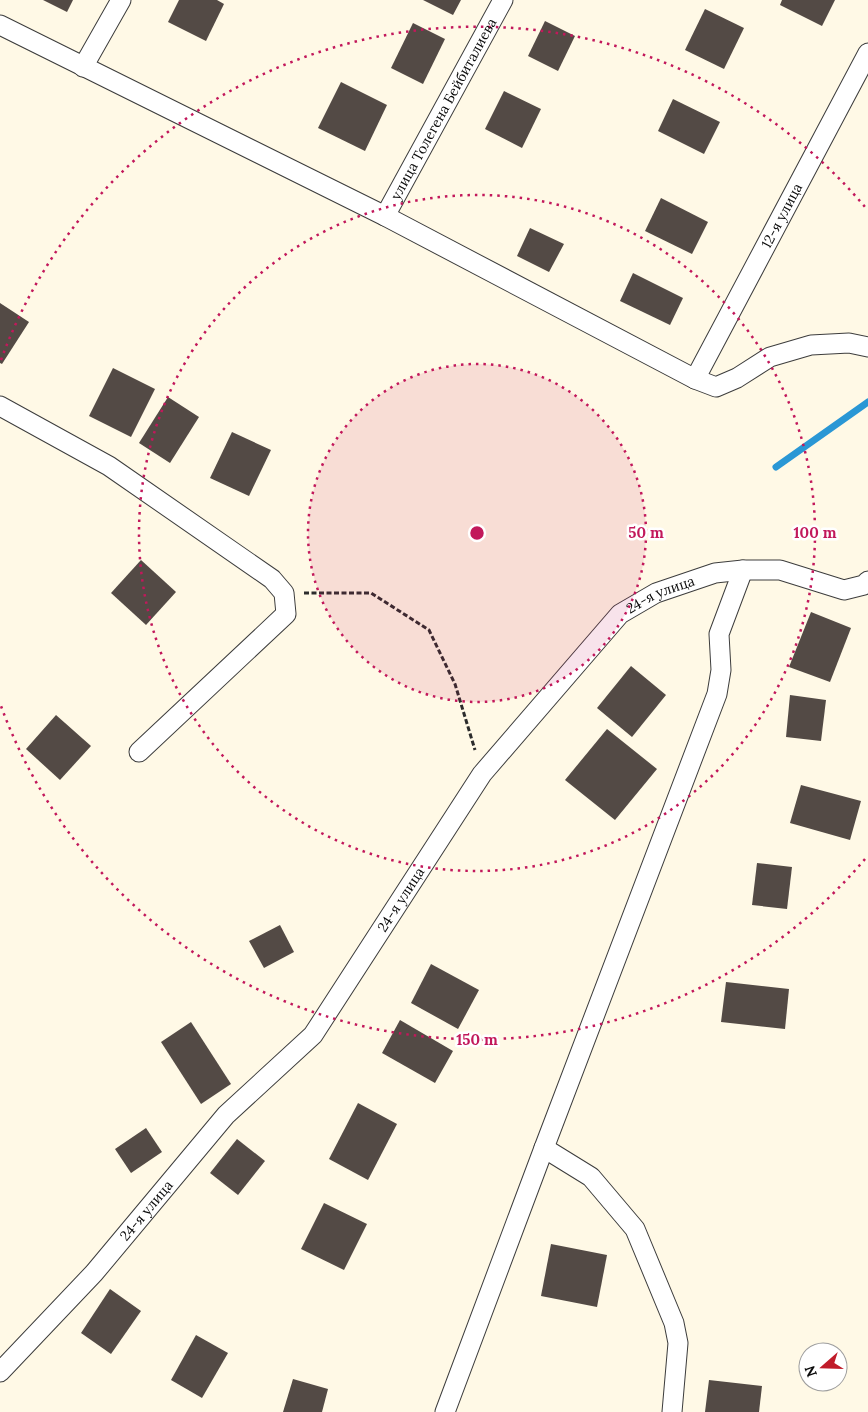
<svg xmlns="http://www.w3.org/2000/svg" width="868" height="1412" viewBox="0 0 868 1412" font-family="Lora,serif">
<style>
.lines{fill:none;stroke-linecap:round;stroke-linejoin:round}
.stream{stroke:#2a97d5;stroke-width:7}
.building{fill:#534a45}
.minor-casing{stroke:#3d3d3d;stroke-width:21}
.path{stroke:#2c2c2c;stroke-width:3;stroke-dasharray:5 2.5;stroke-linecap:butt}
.minor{stroke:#fff;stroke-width:19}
.ring{fill:none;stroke:#c2185b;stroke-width:2.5;stroke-dasharray:2.5 5}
.labels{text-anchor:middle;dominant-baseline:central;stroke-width:5;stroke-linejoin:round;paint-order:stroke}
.street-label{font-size:14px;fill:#0a0a0a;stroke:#fff}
.centre{fill:#c2185b;stroke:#fff;stroke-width:2.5}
.ring-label{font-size:15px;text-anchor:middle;font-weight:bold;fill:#c2185b;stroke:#fff;stroke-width:5;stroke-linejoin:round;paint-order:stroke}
</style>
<rect width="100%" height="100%" fill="#fff9e6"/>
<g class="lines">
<!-- stream -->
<path class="stream" d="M 776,467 L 868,402"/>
</g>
<!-- building -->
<g class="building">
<path d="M 43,0 L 73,0 L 67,12 Z"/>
<path d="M 179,0 L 217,0 L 224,4 L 206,41 L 168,22 Z"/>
<path d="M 423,0 L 461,0 L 453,15 Z"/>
<path d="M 782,0 L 835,0 L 822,26 L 780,5 Z"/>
<path d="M 705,9 L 744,28 L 724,69 L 685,50 Z"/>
<path d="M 545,21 L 575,36 L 558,71 L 528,56 Z"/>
<path d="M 413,23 L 445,39 L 423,84 L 391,68 Z"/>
<path d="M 341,82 L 387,105 L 365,151 L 318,128 Z"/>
<path d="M 504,91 L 541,109 L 522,148 L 485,129 Z"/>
<path d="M 673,99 L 720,122 L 704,154 L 658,131 Z"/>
<path d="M 661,198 L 708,222 L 692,254 L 645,231 Z"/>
<path d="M 530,228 L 564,244 L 549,272 L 517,256 Z"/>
<path d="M 633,273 L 683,298 L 670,325 L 620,301 Z"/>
<path d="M 0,303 L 29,322 L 2,364 L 0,363 Z"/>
<path d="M 113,368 L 155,389 L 131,437 L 89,416 Z"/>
<path d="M 168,397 L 199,417 L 170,463 L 139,443 Z"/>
<path d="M 232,432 L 271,450 L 249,496 L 210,478 Z"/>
<path d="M 141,560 L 176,592 L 146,625 L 111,593 Z"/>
<path d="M 811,612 L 851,628 L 830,682 L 789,667 Z"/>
<path d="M 631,666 L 666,695 L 632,737 L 597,708 Z"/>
<path d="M 790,695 L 826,700 L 821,741 L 786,737 Z"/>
<path d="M 56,715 L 91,746 L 60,780 L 26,749 Z"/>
<path d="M 607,729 L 657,769 L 615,820 L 565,780 Z"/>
<path d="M 801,785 L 861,801 L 850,840 L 790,823 Z"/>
<path d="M 757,863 L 792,867 L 787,909 L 752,905 Z"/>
<path d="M 280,925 L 294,952 L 264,968 L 249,941 Z"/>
<path d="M 431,964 L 479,990 L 458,1029 L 411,1003 Z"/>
<path d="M 726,982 L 789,989 L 785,1029 L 721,1022 Z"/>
<path d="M 400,1020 L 453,1051 L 435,1083 L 382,1053 Z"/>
<path d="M 191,1022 L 231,1084 L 201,1104 L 161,1042 Z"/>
<path d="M 358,1103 L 397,1124 L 368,1180 L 329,1159 Z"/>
<path d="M 146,1128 L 162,1152 L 131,1173 L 115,1149 Z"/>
<path d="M 237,1139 L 265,1161 L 238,1195 L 210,1173 Z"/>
<path d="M 324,1203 L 367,1224 L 344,1270 L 301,1249 Z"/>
<path d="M 551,1244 L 607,1255 L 597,1307 L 541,1296 Z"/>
<path d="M 110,1289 L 141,1311 L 111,1354 L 81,1333 Z"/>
<path d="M 196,1335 L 228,1353 L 202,1398 L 171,1380 Z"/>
<path d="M 293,1379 L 328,1389 L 322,1412 L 283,1412 Z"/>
<path d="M 709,1380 L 762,1386 L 759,1412 L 705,1412 Z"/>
</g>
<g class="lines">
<!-- minor casing -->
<g class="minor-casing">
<g id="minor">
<path d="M 0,25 L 385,216 L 695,379 L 716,387 L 737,378 L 770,357 L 811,345 L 849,343 L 868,347"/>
<path d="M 83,67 L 121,0"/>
<path id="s1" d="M 385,216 L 503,0"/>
<path id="s2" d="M 695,379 L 868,53"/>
<path d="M 0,406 L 109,466 L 272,579 L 284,593 L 286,614 L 139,752"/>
<path d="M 544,1148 L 591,1177 L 635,1229 L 674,1323 L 678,1343 L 672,1412"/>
<path id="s3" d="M 0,1372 L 94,1273 L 226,1115 L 313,1035 L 482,774 L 620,614 L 656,593 L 715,573 L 743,570 L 780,570 L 844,590 L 864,585 L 868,581"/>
<path d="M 445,1412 L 544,1148 L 717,694 L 721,670 L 719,634 L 743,570"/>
</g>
</g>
<!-- path -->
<path class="path" d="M 304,593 L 371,593 L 429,630 L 455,684 L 475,750"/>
<!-- minor -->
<use href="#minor" class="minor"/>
</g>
<!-- distance rings -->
<circle cx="477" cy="533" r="169" fill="#c2185b" fill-opacity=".12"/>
<g class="ring">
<circle cx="477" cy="533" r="169"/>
<circle cx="477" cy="533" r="338"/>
<path d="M865 859A507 507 0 0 1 1 706M1 360A507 507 0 0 1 865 207"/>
</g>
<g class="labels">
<!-- street labels -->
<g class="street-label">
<text stroke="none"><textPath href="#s1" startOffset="122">улица Толегена Бейбиталиева</textPath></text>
<text stroke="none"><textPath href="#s2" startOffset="185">12-я улица</textPath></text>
<text stroke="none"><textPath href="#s3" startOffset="1028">24-я улица</textPath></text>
<text stroke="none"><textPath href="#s3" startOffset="622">24-я улица</textPath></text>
<text stroke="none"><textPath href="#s3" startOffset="218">24-я улица</textPath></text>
</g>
</g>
<circle cx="477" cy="533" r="8" class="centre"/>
<g class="ring-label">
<text x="646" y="538">50 m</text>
<text x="815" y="538">100 m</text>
<text x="477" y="1045">150 m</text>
</g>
<!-- north arrow -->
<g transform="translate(823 1367) rotate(250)"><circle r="24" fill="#ffffff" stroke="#9d9d9d"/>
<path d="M0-4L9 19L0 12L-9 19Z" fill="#c01b29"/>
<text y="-8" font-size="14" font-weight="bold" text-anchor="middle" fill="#0a0a0a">N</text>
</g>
</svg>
